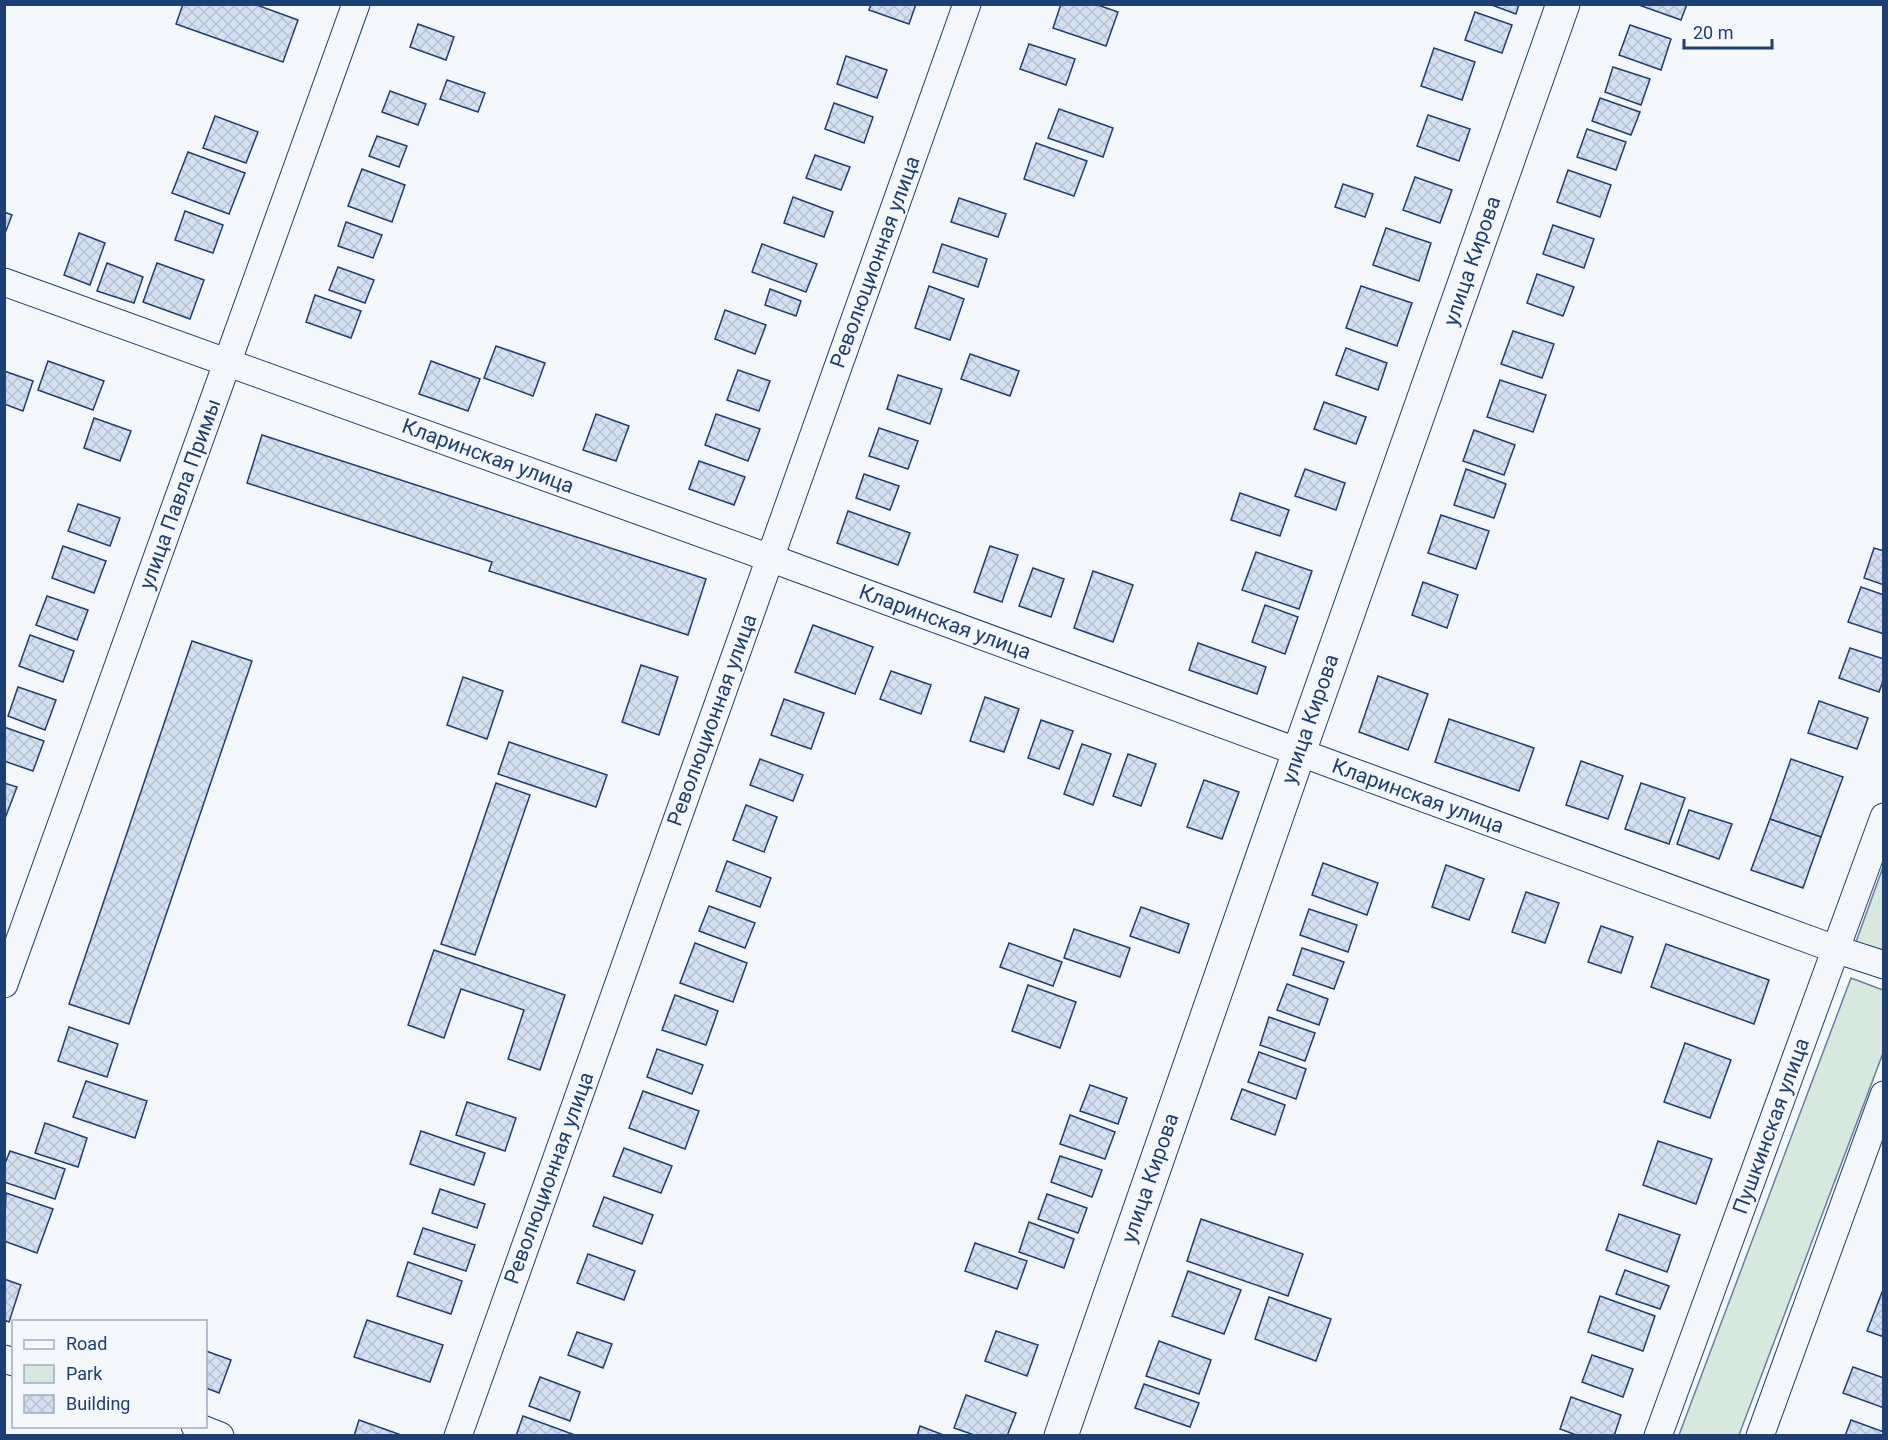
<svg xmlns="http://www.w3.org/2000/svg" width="1888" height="1440" viewBox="0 0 1888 1440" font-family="Roboto,sans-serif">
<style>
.green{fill:#d7e8df;stroke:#687fa3;stroke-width:1.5}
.building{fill:url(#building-cross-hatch);stroke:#1d3f73;stroke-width:1.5}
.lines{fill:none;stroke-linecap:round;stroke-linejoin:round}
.street-casing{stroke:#1d3f73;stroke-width:29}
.secondary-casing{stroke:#1d3f73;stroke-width:35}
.street{stroke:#f4f7fb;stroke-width:27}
.secondary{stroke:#f4f7fb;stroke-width:33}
.labels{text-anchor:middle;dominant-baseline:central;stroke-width:4.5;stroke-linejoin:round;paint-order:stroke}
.street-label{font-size:21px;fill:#1d3f73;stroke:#f4f7fb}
</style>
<defs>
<pattern id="building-cross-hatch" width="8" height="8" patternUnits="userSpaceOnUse" patternTransform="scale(1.5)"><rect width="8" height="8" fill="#d5e0f0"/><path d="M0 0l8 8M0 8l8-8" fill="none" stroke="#b6c1d1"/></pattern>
</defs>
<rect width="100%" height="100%" fill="#f4f7fb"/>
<!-- green -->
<g class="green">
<path d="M 1883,867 L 1883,950 L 1856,942 Z"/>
<path d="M 1851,978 L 1883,990 L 1883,1053 L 1739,1435 L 1679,1435 Z"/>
</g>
<!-- building -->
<g class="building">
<path d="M 183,4 L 254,4 L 298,20 L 283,62 L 176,24 Z"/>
<path d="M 871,4 L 916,4 L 909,24 L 869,10 Z"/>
<path d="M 1061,4 L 1095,4 L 1118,12 L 1106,46 L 1053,28 Z"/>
<path d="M 1489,4 L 1519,4 L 1516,14 Z"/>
<path d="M 1636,4 L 1687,4 L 1681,20 Z"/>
<path d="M 1475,12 L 1512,25 L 1502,53 L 1465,40 Z"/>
<path d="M 418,24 L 454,37 L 446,60 L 410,47 Z"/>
<path d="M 1630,25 L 1671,39 L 1661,70 L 1619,55 Z"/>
<path d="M 1029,44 L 1075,59 L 1066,85 L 1020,69 Z"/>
<path d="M 1434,48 L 1475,62 L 1462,100 L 1421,86 Z"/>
<path d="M 846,56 L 887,70 L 877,98 L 837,84 Z"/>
<path d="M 1613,67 L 1650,79 L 1641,105 L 1605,92 Z"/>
<path d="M 447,80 L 485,93 L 478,112 L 440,99 Z"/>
<path d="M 390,91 L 426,104 L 418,125 L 382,112 Z"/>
<path d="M 1600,98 L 1640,112 L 1631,135 L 1592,121 Z"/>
<path d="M 834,103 L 873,117 L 864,143 L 825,129 Z"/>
<path d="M 1059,109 L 1113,128 L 1103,157 L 1048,138 Z"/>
<path d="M 1428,115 L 1470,129 L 1459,161 L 1417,146 Z"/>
<path d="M 215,116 L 258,132 L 246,163 L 203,148 Z"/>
<path d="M 1587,129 L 1626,142 L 1616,170 L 1577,157 Z"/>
<path d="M 377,136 L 407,146 L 399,167 L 369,156 Z"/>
<path d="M 1036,143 L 1087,161 L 1074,196 L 1024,179 Z"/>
<path d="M 188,152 L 245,173 L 229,214 L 172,193 Z"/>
<path d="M 815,155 L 850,167 L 841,190 L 806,178 Z"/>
<path d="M 362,169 L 405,185 L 392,222 L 348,206 Z"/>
<path d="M 1568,170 L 1611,185 L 1600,217 L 1557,202 Z"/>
<path d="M 1415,177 L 1452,190 L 1440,223 L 1403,210 Z"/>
<path d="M 1343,184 L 1373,194 L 1365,217 L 1335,207 Z"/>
<path d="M 793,197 L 833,212 L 824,237 L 784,223 Z"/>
<path d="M 959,198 L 1006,214 L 998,237 L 951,222 Z"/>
<path d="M 185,211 L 223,225 L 213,253 L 175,240 Z"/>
<path d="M 4,212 L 12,215 L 4,236 Z"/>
<path d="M 346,222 L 382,235 L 373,258 L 338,246 Z"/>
<path d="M 1553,225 L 1594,239 L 1584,268 L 1543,254 Z"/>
<path d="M 1386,228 L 1431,243 L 1419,281 L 1373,265 Z"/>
<path d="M 79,233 L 105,243 L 90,285 L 64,275 Z"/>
<path d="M 762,244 L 817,264 L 806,292 L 752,272 Z"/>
<path d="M 942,244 L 987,259 L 978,287 L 933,272 Z"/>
<path d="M 107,263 L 143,277 L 134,303 L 97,291 Z"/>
<path d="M 157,263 L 204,280 L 190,319 L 143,302 Z"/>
<path d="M 338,267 L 374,280 L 365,303 L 329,290 Z"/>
<path d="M 1537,274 L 1574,287 L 1563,316 L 1527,303 Z"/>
<path d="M 929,286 L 964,299 L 950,340 L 915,328 Z"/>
<path d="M 1361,286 L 1412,303 L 1397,346 L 1346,328 Z"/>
<path d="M 770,289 L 801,301 L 796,316 L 765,305 Z"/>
<path d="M 315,295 L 361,311 L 351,338 L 306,322 Z"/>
<path d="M 725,310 L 766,325 L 755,354 L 715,339 Z"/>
<path d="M 1513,331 L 1554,344 L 1542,378 L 1501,364 Z"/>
<path d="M 496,346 L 545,363 L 533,396 L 484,378 Z"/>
<path d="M 1346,348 L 1387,363 L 1378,390 L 1336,375 Z"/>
<path d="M 970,354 L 1019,371 L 1010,396 L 961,379 Z"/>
<path d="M 48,361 L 104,381 L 93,410 L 38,390 Z"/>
<path d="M 431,361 L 480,379 L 468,411 L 419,394 Z"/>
<path d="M 738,370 L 770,381 L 759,411 L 727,400 Z"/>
<path d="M 4,371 L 33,381 L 23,411 L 4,404 Z"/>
<path d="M 898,375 L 942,389 L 930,424 L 887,409 Z"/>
<path d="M 1500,380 L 1546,395 L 1533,432 L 1487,417 Z"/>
<path d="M 1324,402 L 1366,417 L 1356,444 L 1314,429 Z"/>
<path d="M 596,414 L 629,426 L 616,461 L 583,450 Z"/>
<path d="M 716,414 L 760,429 L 748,461 L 705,445 Z"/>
<path d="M 94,418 L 131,431 L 120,461 L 84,448 Z"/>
<path d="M 879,428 L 918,441 L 908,469 L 869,456 Z"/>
<path d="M 1474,430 L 1515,445 L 1504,475 L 1463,461 Z"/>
<path d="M 262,435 L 706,579 L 688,635 L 489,571 L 492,562 L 247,483 Z"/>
<path d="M 699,461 L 745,477 L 734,505 L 689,489 Z"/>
<path d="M 1305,469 L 1345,483 L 1336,510 L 1295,496 Z"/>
<path d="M 1466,469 L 1506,484 L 1494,518 L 1454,505 Z"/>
<path d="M 864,474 L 899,486 L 890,510 L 856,498 Z"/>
<path d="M 1240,493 L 1289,510 L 1280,536 L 1231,520 Z"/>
<path d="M 78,504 L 120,518 L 110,546 L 68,531 Z"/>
<path d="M 848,511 L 910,533 L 898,565 L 837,543 Z"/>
<path d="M 1441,515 L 1489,531 L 1476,569 L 1428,553 Z"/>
<path d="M 63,546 L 106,561 L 94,593 L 52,578 Z"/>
<path d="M 990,546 L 1018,555 L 1002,602 L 974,592 Z"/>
<path d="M 1874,548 L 1884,551 L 1884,585 L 1864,578 Z"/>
<path d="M 1256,552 L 1312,571 L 1299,609 L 1242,590 Z"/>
<path d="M 1033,568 L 1064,579 L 1051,617 L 1019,606 Z"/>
<path d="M 1093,571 L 1133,585 L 1113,642 L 1074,628 Z"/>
<path d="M 1423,582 L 1458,595 L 1447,628 L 1412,615 Z"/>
<path d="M 1861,587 L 1884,595 L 1884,634 L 1848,622 Z"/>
<path d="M 47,596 L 88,610 L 77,640 L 36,625 Z"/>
<path d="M 1265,605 L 1298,617 L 1285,654 L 1252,642 Z"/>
<path d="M 813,625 L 873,647 L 855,694 L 795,672 Z"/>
<path d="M 30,635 L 74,651 L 63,682 L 19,666 Z"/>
<path d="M 192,641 L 252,661 L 129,1024 L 69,1004 Z"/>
<path d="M 1198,643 L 1266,667 L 1257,694 L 1189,670 Z"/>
<path d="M 1850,648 L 1884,659 L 1884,678 L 1879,692 L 1839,678 Z"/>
<path d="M 641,665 L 678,677 L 659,735 L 622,722 Z"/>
<path d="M 891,671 L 931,685 L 921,714 L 880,699 Z"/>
<path d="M 1378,676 L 1428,694 L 1408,750 L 1359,732 Z"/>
<path d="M 463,677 L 503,691 L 487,739 L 447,725 Z"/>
<path d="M 18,687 L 56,700 L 45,730 L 8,716 Z"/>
<path d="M 985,697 L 1019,709 L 1004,752 L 970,741 Z"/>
<path d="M 784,699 L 824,713 L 811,749 L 771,735 Z"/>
<path d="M 1819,701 L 1868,718 L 1857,749 L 1808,733 Z"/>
<path d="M 1449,719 L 1534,748 L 1519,791 L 1435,762 Z"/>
<path d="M 1041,720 L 1073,731 L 1059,769 L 1028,758 Z"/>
<path d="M 4,727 L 44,741 L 33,771 L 4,761 Z"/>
<path d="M 509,742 L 607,775 L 596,807 L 498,774 Z"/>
<path d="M 1082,744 L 1111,754 L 1093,805 L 1064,794 Z"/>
<path d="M 1128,754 L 1156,764 L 1141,806 L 1113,796 Z"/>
<path d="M 760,759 L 803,775 L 793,801 L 750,785 Z"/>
<path d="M 1791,759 L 1843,777 L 1821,837 L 1770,819 Z"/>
<path d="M 1581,761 L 1623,776 L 1608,819 L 1566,805 Z"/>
<path d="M 1204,780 L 1239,792 L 1222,839 L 1187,827 Z"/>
<path d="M 4,783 L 17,787 L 4,821 Z"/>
<path d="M 496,783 L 530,795 L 475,955 L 441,944 Z"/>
<path d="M 1641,783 L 1685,798 L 1669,844 L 1625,829 Z"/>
<path d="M 746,805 L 777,817 L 764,852 L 733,840 Z"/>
<path d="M 1689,810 L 1732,824 L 1719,859 L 1677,844 Z"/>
<path d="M 1770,819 L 1821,837 L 1803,888 L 1751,870 Z"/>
<path d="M 727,861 L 771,878 L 760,907 L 716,891 Z"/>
<path d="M 1323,863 L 1378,883 L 1367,915 L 1312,895 Z"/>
<path d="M 1446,865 L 1484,879 L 1469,920 L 1432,907 Z"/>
<path d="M 1526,892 L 1559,903 L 1545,943 L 1512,932 Z"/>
<path d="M 709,906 L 755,923 L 745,948 L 699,931 Z"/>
<path d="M 1141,907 L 1189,924 L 1179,953 L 1130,936 Z"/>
<path d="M 1309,909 L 1357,925 L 1348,952 L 1300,935 Z"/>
<path d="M 1601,926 L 1633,937 L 1621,973 L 1588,962 Z"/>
<path d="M 1074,929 L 1130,948 L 1120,977 L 1064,958 Z"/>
<path d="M 695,943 L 747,963 L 733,1002 L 680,983 Z"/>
<path d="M 1009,943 L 1062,962 L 1053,986 L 1000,967 Z"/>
<path d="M 1666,944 L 1769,980 L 1754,1024 L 1651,987 Z"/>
<path d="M 1302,948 L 1344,962 L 1334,989 L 1293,975 Z"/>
<path d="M 434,950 L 565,995 L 540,1070 L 508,1059 L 524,1010 L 461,989 L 444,1038 L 408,1025 Z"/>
<path d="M 1287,984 L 1328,999 L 1319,1025 L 1277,1010 Z"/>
<path d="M 1028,985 L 1076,1002 L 1060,1048 L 1012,1031 Z"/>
<path d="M 675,995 L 718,1011 L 706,1045 L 662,1030 Z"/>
<path d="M 1269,1017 L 1315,1033 L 1305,1061 L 1260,1045 Z"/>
<path d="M 69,1027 L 118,1044 L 107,1077 L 58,1061 Z"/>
<path d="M 1685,1043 L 1731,1060 L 1710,1118 L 1664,1102 Z"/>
<path d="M 657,1049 L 703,1065 L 692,1094 L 647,1077 Z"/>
<path d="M 1259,1052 L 1306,1069 L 1296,1099 L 1248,1082 Z"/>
<path d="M 86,1081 L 147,1101 L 135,1138 L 73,1117 Z"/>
<path d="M 1090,1085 L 1127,1098 L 1118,1124 L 1080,1111 Z"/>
<path d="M 1242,1089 L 1285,1105 L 1275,1135 L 1231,1119 Z"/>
<path d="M 643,1091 L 699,1111 L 685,1149 L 629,1128 Z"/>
<path d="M 467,1102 L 516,1118 L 505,1151 L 456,1135 Z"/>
<path d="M 1070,1115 L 1115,1132 L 1105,1159 L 1060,1144 Z"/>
<path d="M 45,1123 L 87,1138 L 78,1167 L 35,1153 Z"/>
<path d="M 421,1131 L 485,1153 L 474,1185 L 410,1164 Z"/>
<path d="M 1658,1141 L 1712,1159 L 1696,1204 L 1643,1185 Z"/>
<path d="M 624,1148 L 672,1166 L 661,1193 L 613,1176 Z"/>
<path d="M 10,1151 L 65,1169 L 55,1199 L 4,1182 L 4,1166 Z"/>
<path d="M 1060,1156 L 1102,1170 L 1092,1197 L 1051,1182 Z"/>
<path d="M 440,1189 L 485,1204 L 477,1228 L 432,1213 Z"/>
<path d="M 6,1193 L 53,1209 L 37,1253 L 4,1241 Z"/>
<path d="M 1047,1194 L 1087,1208 L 1078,1233 L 1038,1219 Z"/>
<path d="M 604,1197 L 653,1215 L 642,1244 L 593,1226 Z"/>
<path d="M 1619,1214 L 1680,1235 L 1667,1272 L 1606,1250 Z"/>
<path d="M 1201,1219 L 1303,1254 L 1288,1296 L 1187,1261 Z"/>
<path d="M 1029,1222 L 1074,1239 L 1064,1268 L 1019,1252 Z"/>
<path d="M 423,1228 L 475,1245 L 466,1271 L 414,1254 Z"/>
<path d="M 975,1243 L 1027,1261 L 1017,1289 L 965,1271 Z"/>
<path d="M 588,1254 L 635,1271 L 624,1300 L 577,1283 Z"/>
<path d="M 408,1262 L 462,1281 L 451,1314 L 397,1296 Z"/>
<path d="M 1625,1270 L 1669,1286 L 1660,1309 L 1616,1294 Z"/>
<path d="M 1188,1271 L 1241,1290 L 1224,1334 L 1172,1316 Z"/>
<path d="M 4,1279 L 21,1285 L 9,1322 L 4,1320 Z"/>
<path d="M 1884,1287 L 1884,1337 L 1867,1331 Z"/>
<path d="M 1600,1296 L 1655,1316 L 1643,1351 L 1588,1332 Z"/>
<path d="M 1269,1297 L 1331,1319 L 1316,1361 L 1255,1339 Z"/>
<path d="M 367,1320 L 443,1345 L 430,1382 L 354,1357 Z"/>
<path d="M 996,1331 L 1038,1345 L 1027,1376 L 985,1361 Z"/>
<path d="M 577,1332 L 612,1344 L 603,1368 L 568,1355 Z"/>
<path d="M 1159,1341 L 1211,1360 L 1199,1394 L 1146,1376 Z"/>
<path d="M 206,1351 L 231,1360 L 219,1393 L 206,1388 Z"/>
<path d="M 1592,1355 L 1633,1369 L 1623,1397 L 1582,1382 Z"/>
<path d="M 1853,1367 L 1884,1378 L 1884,1408 L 1843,1393 Z"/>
<path d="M 540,1377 L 580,1392 L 570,1421 L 529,1406 Z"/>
<path d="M 1144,1384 L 1199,1403 L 1190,1427 L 1135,1408 Z"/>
<path d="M 966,1395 L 1016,1413 L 1007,1436 L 977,1436 L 954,1428 Z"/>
<path d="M 1571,1397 L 1621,1415 L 1614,1436 L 1579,1436 L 1560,1429 Z"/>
<path d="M 523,1416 L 575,1435 L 575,1436 L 516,1436 Z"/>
<path d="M 359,1420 L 404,1436 L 354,1436 Z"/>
<path d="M 1851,1420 L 1884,1432 L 1884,1436 L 1845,1436 Z"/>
<path d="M 920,1426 L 946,1436 L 917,1436 Z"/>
</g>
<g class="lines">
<!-- street casing -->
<g class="street-casing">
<g id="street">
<path d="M 4,282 L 770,558 L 1835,949 L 1884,965"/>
<path d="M 4,984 L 356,4"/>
<path d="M 4,1359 L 14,1362"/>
<path d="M 195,1426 L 220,1436"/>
<path d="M 458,1436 L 967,4"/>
<path d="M 1658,1436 L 1884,817"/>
<path d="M 1760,1436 L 1884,1095"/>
</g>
</g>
<!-- secondary casing -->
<g class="secondary-casing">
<path id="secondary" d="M 1061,1436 L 1299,752 L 1563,4"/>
</g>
<!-- street -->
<use href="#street" class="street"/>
<!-- secondary -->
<use href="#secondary" class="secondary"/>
</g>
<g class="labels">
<!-- street labels -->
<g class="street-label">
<text transform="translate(1472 261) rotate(-71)">улица Кирова</text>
<text transform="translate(875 262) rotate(-70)">Революционная улица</text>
<text transform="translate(488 456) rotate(20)">Кларинская улица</text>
<text transform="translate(180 494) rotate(-70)">улица Павла Примы</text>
<text transform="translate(945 622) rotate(20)">Кларинская улица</text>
<text transform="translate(1310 719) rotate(-71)">улица Кирова</text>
<text transform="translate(712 720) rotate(-70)">Революционная улица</text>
<text transform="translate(1418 796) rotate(20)">Кларинская улица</text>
<text transform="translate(1771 1126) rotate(-70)">Пушкинская улица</text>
<text transform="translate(549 1178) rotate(-70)">Революционная улица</text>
<text transform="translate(1150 1178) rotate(-71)">улица Кирова</text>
</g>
</g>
<!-- border -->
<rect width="1888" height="1440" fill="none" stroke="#1d3f73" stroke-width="12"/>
<!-- legend -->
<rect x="12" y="1320" width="195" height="108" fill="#f4f7fb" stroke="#9eadc5" stroke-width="1.5"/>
<rect x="24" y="1340" width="30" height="9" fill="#f4f7fb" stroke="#9eadc5" stroke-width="1.5"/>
<text x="66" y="1350" font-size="18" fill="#1d3f73">Road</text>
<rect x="24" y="1365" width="30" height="18" fill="#d7e8df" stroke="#9eadc5" stroke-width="1.5"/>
<text x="66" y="1380" font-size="18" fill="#1d3f73">Park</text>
<rect x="24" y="1395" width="30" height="18" fill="url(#building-cross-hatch)" stroke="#9eadc5" stroke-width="1.5"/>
<text x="66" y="1410" font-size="18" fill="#1d3f73">Building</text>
<!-- scale -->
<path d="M1684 39v9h88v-9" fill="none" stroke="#1d3f73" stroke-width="3"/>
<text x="1693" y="39" font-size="18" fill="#1d3f73" stroke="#f4f7fb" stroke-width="4.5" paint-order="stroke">20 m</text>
</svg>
